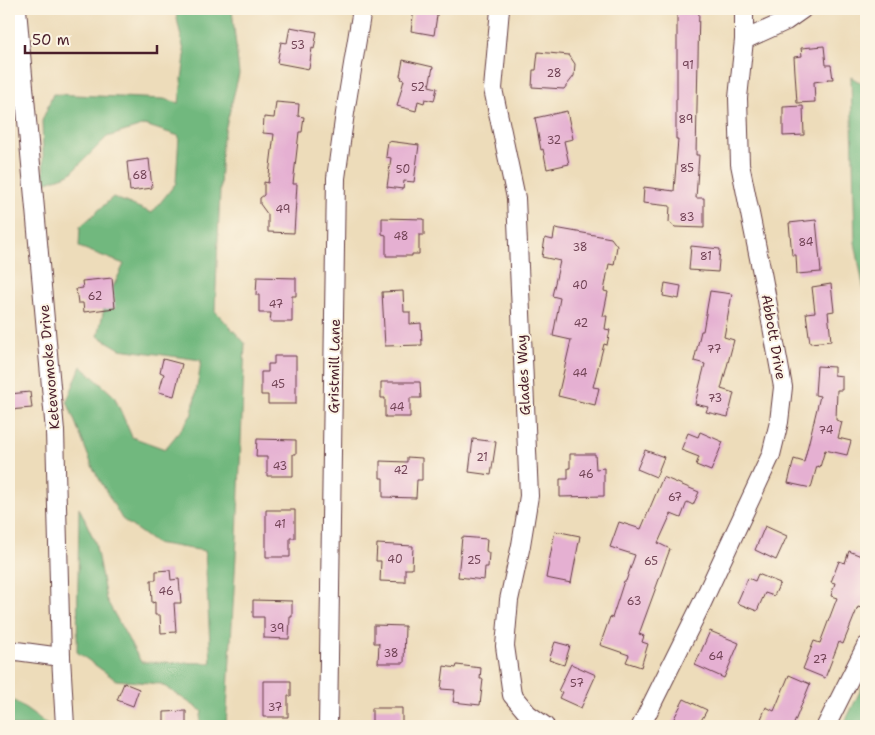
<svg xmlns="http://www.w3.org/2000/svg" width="875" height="735" viewBox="0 0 875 735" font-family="'Shantell Sans',sans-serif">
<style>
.forest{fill:#71b87e;stroke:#5e6c54}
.building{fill:#e5b0d2}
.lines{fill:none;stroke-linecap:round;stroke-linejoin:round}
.minor-casing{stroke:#623b40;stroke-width:20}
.minor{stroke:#fff;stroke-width:18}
.labels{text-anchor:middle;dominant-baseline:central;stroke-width:4;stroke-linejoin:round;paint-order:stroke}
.number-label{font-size:11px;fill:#714355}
.street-label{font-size:14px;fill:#4a1f2b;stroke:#fcf5e5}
</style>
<rect width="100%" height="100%" fill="#fcf5e5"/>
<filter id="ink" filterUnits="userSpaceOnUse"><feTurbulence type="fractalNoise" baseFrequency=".02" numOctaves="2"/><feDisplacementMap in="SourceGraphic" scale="10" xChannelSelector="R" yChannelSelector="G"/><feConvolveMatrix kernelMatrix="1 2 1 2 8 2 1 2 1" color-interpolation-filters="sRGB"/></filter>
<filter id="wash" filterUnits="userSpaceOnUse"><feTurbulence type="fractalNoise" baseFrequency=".0096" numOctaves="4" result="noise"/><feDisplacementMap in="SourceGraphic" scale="20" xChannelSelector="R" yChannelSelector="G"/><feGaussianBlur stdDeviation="1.12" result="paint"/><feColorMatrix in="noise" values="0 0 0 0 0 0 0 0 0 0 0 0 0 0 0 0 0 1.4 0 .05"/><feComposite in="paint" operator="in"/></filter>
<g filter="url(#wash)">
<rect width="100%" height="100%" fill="#eddcba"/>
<!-- forest -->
<g class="forest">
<path d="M 175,9 L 232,9 L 239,74 L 222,142 L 215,311 L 245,343 L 237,538 L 226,726 L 199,726 L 202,711 L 161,684 L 116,680 L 77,652 L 79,507 L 95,542 L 106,599 L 141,662 L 211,663 L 205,551 L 155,543 L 122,519 L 93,468 L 67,401 L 81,366 L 114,396 L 132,437 L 165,449 L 179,432 L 192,414 L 199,376 L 201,360 L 120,349 L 98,336 L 105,304 L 124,264 L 79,247 L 80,227 L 113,197 L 152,213 L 176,183 L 179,136 L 145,125 L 107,137 L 70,174 L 44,183 L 42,121 L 53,94 L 164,99 L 179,103 L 185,56 Z"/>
<path d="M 851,77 L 866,86 L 866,302 L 855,242 Z"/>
<path d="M 866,679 L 866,726 L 843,726 Z"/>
<path d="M 9,697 L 49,726 L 9,726 Z"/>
</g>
<g id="blocks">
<!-- building -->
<g class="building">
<path d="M 414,9 L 438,9 L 434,35 L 411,31 Z"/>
<path d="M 677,9 L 699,9 L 696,155 L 699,155 L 696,198 L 704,198 L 704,228 L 675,227 L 669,222 L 670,206 L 643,203 L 644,187 L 674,191 L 678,139 L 676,139 L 676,99 L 677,99 Z"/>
<path d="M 290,27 L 317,32 L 314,49 L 312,48 L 309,69 L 277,63 L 281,42 L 287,43 Z"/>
<path d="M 824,46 L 826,65 L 831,65 L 833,79 L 827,79 L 828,80 L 814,82 L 815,102 L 797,103 L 794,57 L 802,56 L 801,48 Z"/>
<path d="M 538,52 L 569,55 L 575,64 L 574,76 L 564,89 L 532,87 L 533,70 L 536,70 Z"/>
<path d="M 403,60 L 433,67 L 429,86 L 437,88 L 434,101 L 425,99 L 424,103 L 418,101 L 416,111 L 397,106 L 404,80 L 401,79 L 402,77 L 400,76 Z"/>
<path d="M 276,102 L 299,104 L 298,116 L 304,117 L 302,132 L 299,132 L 293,184 L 297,184 L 294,233 L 268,232 L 268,215 L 260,204 L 260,198 L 264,195 L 264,182 L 268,183 L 274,134 L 263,133 L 264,117 L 274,118 Z"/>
<path d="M 803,106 L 804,135 L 783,136 L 783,107 Z"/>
<path d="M 567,111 L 573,139 L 564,141 L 569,164 L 547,169 L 543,149 L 541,150 L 535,118 Z"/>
<path d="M 388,141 L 419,145 L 414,182 L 404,181 L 403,189 L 387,187 L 391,158 L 386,157 Z"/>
<path d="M 149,159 L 152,188 L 130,191 L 127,162 Z"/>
<path d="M 382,218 L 424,219 L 424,235 L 419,235 L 419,254 L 412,254 L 412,256 L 386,256 L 386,235 L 382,234 Z"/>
<path d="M 816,220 L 821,272 L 797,274 L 796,255 L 792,255 L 789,223 Z"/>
<path d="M 555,228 L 611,238 L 617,246 L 614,265 L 609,264 L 604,291 L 608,292 L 603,316 L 607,316 L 605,329 L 610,330 L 607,345 L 604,344 L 593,387 L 599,388 L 595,405 L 558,396 L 571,340 L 553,336 L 560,298 L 552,296 L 560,261 L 542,257 L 545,238 L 553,240 Z"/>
<path d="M 691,246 L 720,249 L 718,272 L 689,270 Z"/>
<path d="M 257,277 L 296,278 L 296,296 L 292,296 L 292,322 L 270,322 L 271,313 L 259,313 L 259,295 L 256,295 Z"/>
<path d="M 112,278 L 115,308 L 84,312 L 83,303 L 78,303 L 76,289 L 83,288 L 82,281 Z"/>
<path d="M 665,283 L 681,286 L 679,299 L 663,296 Z"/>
<path d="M 831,284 L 834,311 L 828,312 L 831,341 L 810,343 L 806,313 L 815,312 L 812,287 Z"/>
<path d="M 403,291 L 404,312 L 410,312 L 410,324 L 421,323 L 422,345 L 385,346 L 382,292 Z"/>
<path d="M 710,291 L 732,294 L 724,337 L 734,340 L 721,389 L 734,393 L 728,417 L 706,412 L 708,407 L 695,404 L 705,364 L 694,361 L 701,331 L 703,331 Z"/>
<path d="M 274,356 L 296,356 L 296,404 L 268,404 L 268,395 L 261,395 L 261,372 L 268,372 L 268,364 L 274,364 Z"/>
<path d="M 163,359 L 182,364 L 174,396 L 159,392 L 164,374 L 160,372 Z"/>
<path d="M 817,366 L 834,367 L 834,375 L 842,376 L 842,390 L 837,390 L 836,420 L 842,422 L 838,438 L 851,441 L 847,455 L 825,450 L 820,467 L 817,466 L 811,488 L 788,483 L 794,459 L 804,462 L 820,396 L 815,395 Z"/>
<path d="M 381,382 L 420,382 L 421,398 L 410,398 L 410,417 L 385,417 L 385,398 L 381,398 Z"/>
<path d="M 30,392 L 32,408 L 9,410 L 9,394 Z"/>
<path d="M 700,432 L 723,442 L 711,471 L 696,465 L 699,457 L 681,450 L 688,433 L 698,437 Z"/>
<path d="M 257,439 L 296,440 L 296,454 L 293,454 L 293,476 L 267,476 L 267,457 L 256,457 Z"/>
<path d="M 473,439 L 496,442 L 491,475 L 469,472 Z"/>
<path d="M 645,450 L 664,457 L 656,477 L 637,469 Z"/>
<path d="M 570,454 L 595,454 L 596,469 L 604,468 L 604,496 L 560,497 L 560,479 L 568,479 L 568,468 L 570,468 Z"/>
<path d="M 407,457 L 422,458 L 422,480 L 417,480 L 416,498 L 383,497 L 383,478 L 380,478 L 380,461 L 407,462 Z"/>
<path d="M 663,477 L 699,492 L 693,505 L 687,502 L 681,518 L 671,514 L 658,543 L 670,549 L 639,634 L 644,636 L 642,642 L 648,644 L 641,667 L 626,662 L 629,655 L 600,645 L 610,617 L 612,618 L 624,581 L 626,581 L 635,555 L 610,547 L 619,522 L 641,529 Z"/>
<path d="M 266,510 L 295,510 L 295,538 L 290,538 L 290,557 L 266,557 Z"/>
<path d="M 765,526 L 787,536 L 776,560 L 755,550 Z"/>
<path d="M 555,531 L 580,536 L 571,583 L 546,578 Z"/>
<path d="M 462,537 L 487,539 L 486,551 L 489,553 L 488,567 L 485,567 L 484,580 L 458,577 Z"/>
<path d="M 377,544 L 413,546 L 412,569 L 405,569 L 405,582 L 380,581 L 381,561 L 376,561 Z"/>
<path d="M 849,551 L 866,558 L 866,594 L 861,608 L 858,607 L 843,644 L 839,642 L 825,678 L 803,669 L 814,641 L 820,643 L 837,598 L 831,596 L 835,583 L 831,582 L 839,561 L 845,563 Z"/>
<path d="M 170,570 L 171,580 L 179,579 L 181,603 L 174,603 L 176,632 L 161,633 L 160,615 L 155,615 L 155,602 L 152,603 L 151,580 L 156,580 L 156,571 Z"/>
<path d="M 758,574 L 780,583 L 774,596 L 765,593 L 757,611 L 737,603 L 748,578 L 755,581 Z"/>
<path d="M 253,600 L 292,601 L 292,617 L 290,617 L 289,639 L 264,638 L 264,617 L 253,617 Z"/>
<path d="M 374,625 L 405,626 L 404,663 L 378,663 L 379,643 L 374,643 Z"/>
<path d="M 710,631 L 739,643 L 724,678 L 695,665 Z"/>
<path d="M 555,642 L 570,646 L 564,665 L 549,660 Z"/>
<path d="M 571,664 L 596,675 L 581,708 L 559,698 L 562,692 L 558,691 Z"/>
<path d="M 457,665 L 481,668 L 480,679 L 483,679 L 480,705 L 453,702 L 455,690 L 441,689 L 444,666 L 456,668 Z"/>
<path d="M 789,675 L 810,684 L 793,726 L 758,726 L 766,707 L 774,711 Z"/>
<path d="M 263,681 L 291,681 L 291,696 L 288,696 L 288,717 L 263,717 Z"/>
<path d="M 124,683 L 139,689 L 133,706 L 117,700 Z"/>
<path d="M 684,699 L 707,710 L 698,726 L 670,726 Z"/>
<path d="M 372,708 L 402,708 L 402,726 L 377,726 L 377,724 L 372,724 Z"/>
<path d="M 186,711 L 186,726 L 164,726 L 164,712 Z"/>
</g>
</g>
</g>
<g filter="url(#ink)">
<use href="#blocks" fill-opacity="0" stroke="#623b40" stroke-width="1"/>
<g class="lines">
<!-- minor casing -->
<g class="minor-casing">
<g id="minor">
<path d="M 17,9 L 55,431 L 61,657 L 65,726"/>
<path d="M 500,9 L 493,89 L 516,198 L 529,496 L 521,545 L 509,600 L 505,646 L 512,695 L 528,714 L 545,726"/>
<path d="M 744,40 L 786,21 L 803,9"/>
<path d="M 9,650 L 61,657"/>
<path d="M 328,726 L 336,178 L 345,113 L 362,9"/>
<path d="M 641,726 L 702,603 L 771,455 L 779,422 L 783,387 L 763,278 L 740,164 L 738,98 L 744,40 L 744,9"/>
<path d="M 826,726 L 866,646"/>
</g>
</g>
<!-- minor -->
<use href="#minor" class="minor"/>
</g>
</g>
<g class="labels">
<!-- number labels -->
<g class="number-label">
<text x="298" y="45">53</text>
<text x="688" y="65">91</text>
<text x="554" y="73">28</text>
<text x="418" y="87">52</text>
<text x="686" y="119">89</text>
<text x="554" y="140">32</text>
<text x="687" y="168">85</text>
<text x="403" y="169">50</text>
<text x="140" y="175">68</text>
<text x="283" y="209">49</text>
<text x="687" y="217">83</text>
<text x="401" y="236">48</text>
<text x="806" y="242">84</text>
<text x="580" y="247">38</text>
<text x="706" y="256">81</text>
<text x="580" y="285">40</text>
<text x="95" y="296">62</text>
<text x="276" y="304">47</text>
<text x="581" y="323">42</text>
<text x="714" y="349">77</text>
<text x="580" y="373">44</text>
<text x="278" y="384">45</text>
<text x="715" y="398">73</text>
<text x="397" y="407">44</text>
<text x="826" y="430">74</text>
<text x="482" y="457">21</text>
<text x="280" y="466">43</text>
<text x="401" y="470">42</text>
<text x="586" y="474">46</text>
<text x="675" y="497">67</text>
<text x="280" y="524">41</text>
<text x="395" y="559">40</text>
<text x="474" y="560">25</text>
<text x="651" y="561">65</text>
<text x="166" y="591">46</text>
<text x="634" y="601">63</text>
<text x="277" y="628">39</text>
<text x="391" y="653">38</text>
<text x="716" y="656">64</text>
<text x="820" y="659">27</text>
<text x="577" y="683">57</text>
<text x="275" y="707">37</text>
</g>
<!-- street labels -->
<g class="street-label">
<text transform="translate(774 337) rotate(80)">Abbott Drive</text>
<text transform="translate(334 366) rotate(-89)">Gristmill Lane</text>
<text transform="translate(49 367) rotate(-95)">Ketewomoke Drive</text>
<text transform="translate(523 375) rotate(-93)">Glades Way</text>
</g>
</g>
<!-- margin -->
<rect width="875" height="735" fill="none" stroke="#fcf5e5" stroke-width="30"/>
<!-- scale -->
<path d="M25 45v8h132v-8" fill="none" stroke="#4a1f2b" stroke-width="2.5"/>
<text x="32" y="45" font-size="15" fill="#4a1f2b" stroke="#fcf5e5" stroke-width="4" paint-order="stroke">50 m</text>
</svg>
